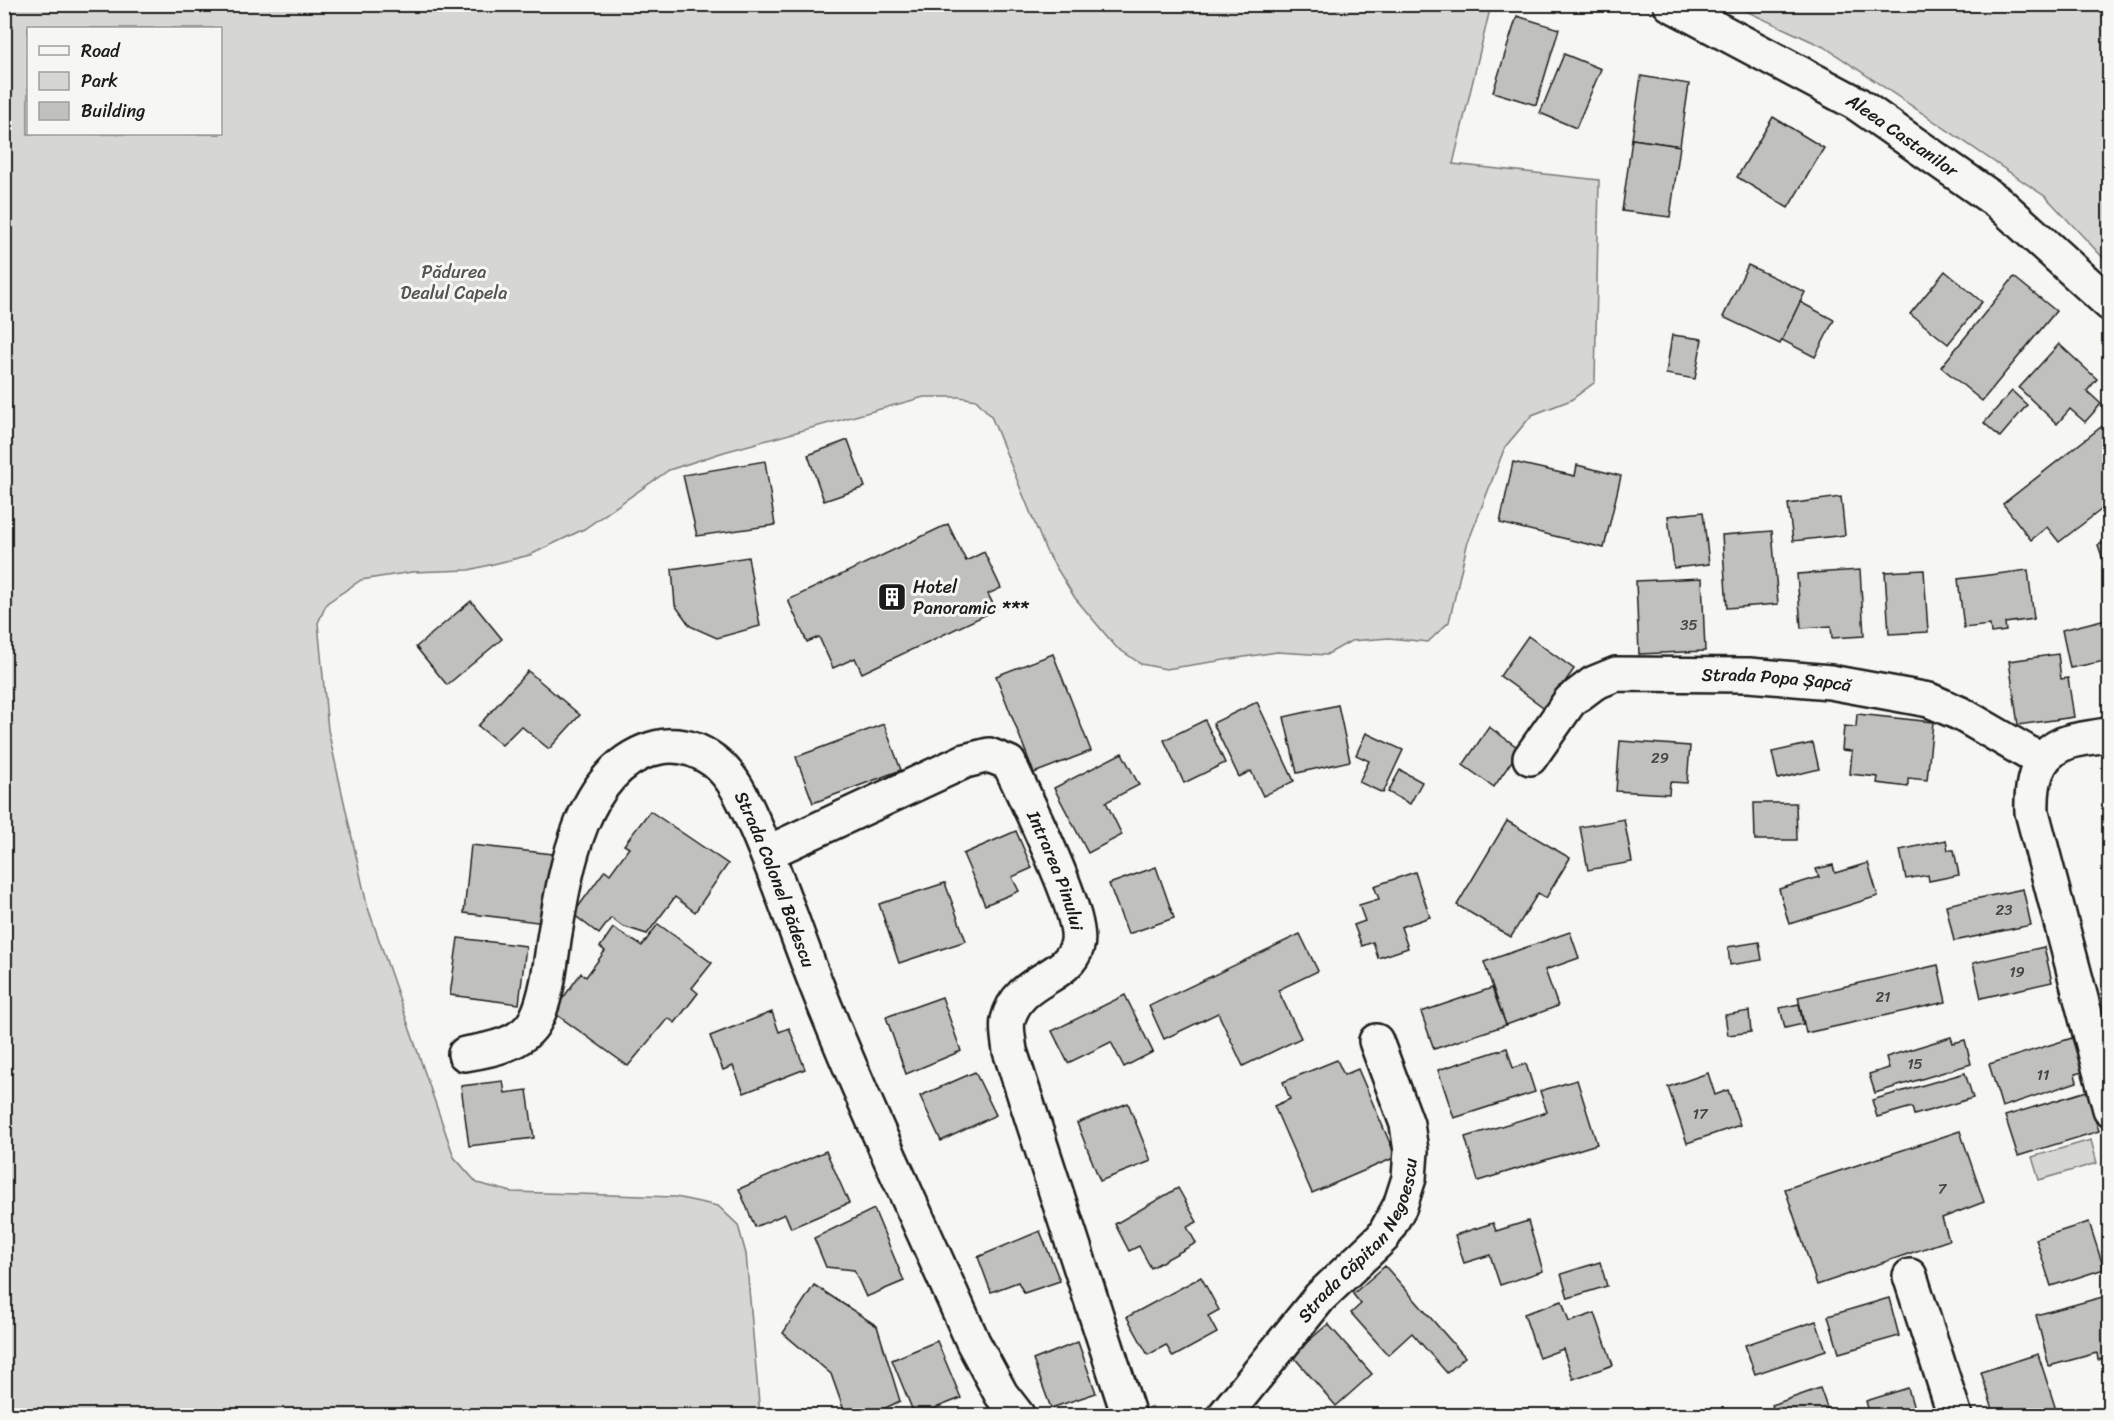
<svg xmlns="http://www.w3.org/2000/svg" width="2114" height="1420" viewBox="0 0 2114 1420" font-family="Sriracha,sans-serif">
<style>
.green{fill:#d6d6d2;stroke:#797977;stroke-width:1.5;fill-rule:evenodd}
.building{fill:#c0c0bd;stroke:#1c1c1c;stroke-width:1.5}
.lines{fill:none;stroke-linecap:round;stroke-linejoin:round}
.minor-casing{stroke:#1c1c1c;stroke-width:38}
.minor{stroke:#f6f6f2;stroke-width:33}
.labels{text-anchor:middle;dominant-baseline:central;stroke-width:6;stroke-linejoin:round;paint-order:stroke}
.number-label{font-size:15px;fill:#454544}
.street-label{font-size:18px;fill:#1c1c1c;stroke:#f6f6f2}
.park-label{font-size:18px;fill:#545453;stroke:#f6f6f2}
.poi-label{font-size:18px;fill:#1c1c1c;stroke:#f6f6f2;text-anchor:start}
</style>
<rect width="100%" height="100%" fill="#f6f6f2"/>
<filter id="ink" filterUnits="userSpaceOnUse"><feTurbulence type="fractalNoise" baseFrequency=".0167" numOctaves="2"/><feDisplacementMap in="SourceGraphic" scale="12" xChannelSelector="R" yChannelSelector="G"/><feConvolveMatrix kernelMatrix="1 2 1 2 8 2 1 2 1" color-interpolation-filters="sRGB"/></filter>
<g filter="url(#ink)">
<!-- green -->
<g class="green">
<path d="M 5,4 L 1491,5 L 1453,164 L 1599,180 L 1595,382 L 1571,400 L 1532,415 L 1505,447 L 1467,545 L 1449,622 L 1428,642 L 1389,638 L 1351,641 L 1326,655 L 1277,652 L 1166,669 L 1141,664 L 1116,647 L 1075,598 L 1046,551 L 991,416 L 976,400 L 960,397 L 924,397 L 724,452 L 669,470 L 584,529 L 530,555 L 469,570 L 412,572 L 361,580 L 327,603 L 318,623 L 328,730 L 367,905 L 454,1157 L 477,1183 L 512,1192 L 676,1197 L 718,1206 L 738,1225 L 746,1254 L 760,1415 L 5,1415 ZM 28,28 L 220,28 L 220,134 L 28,134 Z"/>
<path d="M 1733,5 L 2109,5 L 2109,264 L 2046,197 L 1826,48 Z"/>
<path d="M 2091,1140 L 2097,1163 L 2039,1180 L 2032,1157 Z"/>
</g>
<!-- building -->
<g class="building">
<path d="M 1517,16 L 1559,29 L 1536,105 L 1493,92 Z"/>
<path d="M 1564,54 L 1601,69 L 1576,128 L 1540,113 Z"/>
<path d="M 1641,76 L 1689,84 L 1680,146 L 1632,139 Z"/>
<path d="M 1773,117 L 1824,148 L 1788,208 L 1737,177 Z"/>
<path d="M 1632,139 L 1680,146 L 1670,217 L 1622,211 Z"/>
<path d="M 1748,265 L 1805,292 L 1780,344 L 1723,317 Z"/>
<path d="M 1945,271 L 1982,302 L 1948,344 L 1910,314 Z"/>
<path d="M 2014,277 L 2056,311 L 1982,401 L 1941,367 Z"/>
<path d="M 1800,302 L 1834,320 L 1815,357 L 1782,340 Z"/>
<path d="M 1672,335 L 1702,339 L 1695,379 L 1666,374 Z"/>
<path d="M 2059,344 L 2097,379 L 2087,391 L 2101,404 L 2085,422 L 2070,409 L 2057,424 L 2019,388 Z"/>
<path d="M 2012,391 L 2027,405 L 2000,437 L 1984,423 Z"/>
<path d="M 2110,420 L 2110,503 L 2059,542 L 2047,527 L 2031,540 L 2003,504 Z"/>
<path d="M 848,440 L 865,487 L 824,501 L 808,455 Z"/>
<path d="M 765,461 L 775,525 L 697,536 L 683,475 Z"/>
<path d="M 1513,462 L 1575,476 L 1577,465 L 1621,476 L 1604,548 L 1500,523 Z"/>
<path d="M 1841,497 L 1845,535 L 1793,541 L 1788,504 Z"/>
<path d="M 1703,512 L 1709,564 L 1674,568 L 1668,516 Z"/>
<path d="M 948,524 L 966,561 L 984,552 L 1001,588 L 988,594 L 996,610 L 862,673 L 855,658 L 833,668 L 819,637 L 807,642 L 788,600 Z"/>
<path d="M 1772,531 L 1778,604 L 1727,608 L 1722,535 Z"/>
<path d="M 2110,540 L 2110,574 L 2108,574 L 2098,545 Z"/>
<path d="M 748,557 L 760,626 L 717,638 L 690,626 L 675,605 L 672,569 Z"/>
<path d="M 1860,570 L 1864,636 L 1832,638 L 1831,626 L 1801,628 L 1797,574 Z"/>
<path d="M 1924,570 L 1928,632 L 1889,634 L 1885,572 Z"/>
<path d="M 2028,570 L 2034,619 L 2005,623 L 2006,631 L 1991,633 L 1990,625 L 1964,628 L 1958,579 Z"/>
<path d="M 1702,578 L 1705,651 L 1639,654 L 1636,581 Z"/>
<path d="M 471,601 L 502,639 L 447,685 L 416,647 Z"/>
<path d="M 2110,618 L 2110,660 L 2070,668 L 2062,630 Z"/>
<path d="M 1528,636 L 1574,669 L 1546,709 L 1500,676 Z"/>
<path d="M 1053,654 L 1091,751 L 1034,773 L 996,676 Z"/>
<path d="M 2058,654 L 2061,679 L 2068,678 L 2074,717 L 2018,725 L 2009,661 Z"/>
<path d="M 528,671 L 580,715 L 549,749 L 521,726 L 502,745 L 478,726 Z"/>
<path d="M 1257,702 L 1294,781 L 1263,796 L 1251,771 L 1239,777 L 1213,723 Z"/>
<path d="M 1338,705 L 1350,761 L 1297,773 L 1284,717 Z"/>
<path d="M 1857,714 L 1933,722 L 1927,780 L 1908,778 L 1908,787 L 1877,783 L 1878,777 L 1850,774 L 1852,751 L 1842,750 L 1844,726 L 1856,727 Z"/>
<path d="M 1205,720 L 1225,763 L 1184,783 L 1164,740 Z"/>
<path d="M 884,724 L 901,770 L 813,803 L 796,757 Z"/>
<path d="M 1489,727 L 1520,749 L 1494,787 L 1463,765 Z"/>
<path d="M 1366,733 L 1403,750 L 1383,793 L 1359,782 L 1369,761 L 1356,755 Z"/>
<path d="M 1620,741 L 1690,746 L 1687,783 L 1670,782 L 1669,794 L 1616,791 Z"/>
<path d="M 1813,743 L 1819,769 L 1778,779 L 1772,752 Z"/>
<path d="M 1122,753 L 1139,785 L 1106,802 L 1122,835 L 1088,853 L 1054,788 Z"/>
<path d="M 1400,770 L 1422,782 L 1410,804 L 1388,792 Z"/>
<path d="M 1754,803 L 1796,803 L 1797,840 L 1755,840 Z"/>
<path d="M 650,811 L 728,864 L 695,912 L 675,897 L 647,934 L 622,926 L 611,918 L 599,934 L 573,914 L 605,870 L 610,874 L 629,848 L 624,845 Z"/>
<path d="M 1624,819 L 1632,862 L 1588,870 L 1580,827 Z"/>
<path d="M 1507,821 L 1570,858 L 1546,898 L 1538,893 L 1511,937 L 1457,905 Z"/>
<path d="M 1016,831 L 1032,868 L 1012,877 L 1019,891 L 985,905 L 963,854 Z"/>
<path d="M 1946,840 L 1948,850 L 1954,850 L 1959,875 L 1929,881 L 1928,875 L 1906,879 L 1900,850 Z"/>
<path d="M 471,845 L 553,854 L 545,923 L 464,913 Z"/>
<path d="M 1868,863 L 1878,896 L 1789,924 L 1779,889 L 1819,877 L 1816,869 L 1833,865 L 1835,873 Z"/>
<path d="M 1156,867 L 1174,918 L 1128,934 L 1109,884 Z"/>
<path d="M 1415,872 L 1430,917 L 1401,927 L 1408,948 L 1378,958 L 1373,942 L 1362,946 L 1354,925 L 1365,921 L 1359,905 L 1379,899 L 1374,886 Z"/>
<path d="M 945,883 L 966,941 L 899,963 L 879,904 Z"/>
<path d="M 2023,889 L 2031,925 L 1954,941 L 1946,905 Z"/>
<path d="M 658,924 L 712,963 L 692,988 L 698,993 L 675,1023 L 668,1018 L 628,1066 L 553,1012 L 581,973 L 586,977 L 605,951 L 600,947 L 613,928 L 642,946 Z"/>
<path d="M 1570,932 L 1579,958 L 1545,970 L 1558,1006 L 1506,1025 L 1484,962 Z"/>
<path d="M 1300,934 L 1318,971 L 1278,990 L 1301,1038 L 1243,1066 L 1218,1013 L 1164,1039 L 1149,1006 Z"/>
<path d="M 458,938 L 526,946 L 519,1004 L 450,995 Z"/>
<path d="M 1759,942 L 1762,960 L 1730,965 L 1728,947 Z"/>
<path d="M 2044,947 L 2052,982 L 1981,998 L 1973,963 Z"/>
<path d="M 1938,965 L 1946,1002 L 1806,1033 L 1798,997 Z"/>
<path d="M 1492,988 L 1506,1025 L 1434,1049 L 1421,1012 Z"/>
<path d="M 1125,995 L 1153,1052 L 1124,1067 L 1111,1042 L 1068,1063 L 1052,1031 Z"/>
<path d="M 942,997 L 961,1051 L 906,1074 L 886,1017 Z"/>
<path d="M 1799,1004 L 1803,1024 L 1785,1028 L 1780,1008 Z"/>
<path d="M 1749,1011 L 1751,1032 L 1728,1035 L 1725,1015 Z"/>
<path d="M 772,1012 L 779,1032 L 789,1028 L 805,1069 L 744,1093 L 733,1066 L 723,1070 L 710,1036 Z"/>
<path d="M 1951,1037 L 1953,1043 L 1965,1040 L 1971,1064 L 1875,1093 L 1869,1074 L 1889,1068 L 1886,1057 Z"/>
<path d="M 2072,1038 L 2083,1072 L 2075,1074 L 2077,1082 L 2002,1107 L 1989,1064 Z"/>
<path d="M 1507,1048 L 1513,1068 L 1526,1064 L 1535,1092 L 1454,1118 L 1438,1070 Z"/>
<path d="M 1337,1060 L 1344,1075 L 1358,1069 L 1396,1157 L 1312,1193 L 1274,1106 L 1290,1099 L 1283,1082 Z"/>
<path d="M 975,1072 L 996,1115 L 941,1141 L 920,1096 Z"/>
<path d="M 1708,1073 L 1715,1095 L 1728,1090 L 1740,1125 L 1687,1143 L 1668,1087 Z"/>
<path d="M 1965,1073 L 1973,1098 L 1914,1115 L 1912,1107 L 1877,1117 L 1872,1100 Z"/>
<path d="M 1577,1080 L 1597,1144 L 1478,1181 L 1465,1137 L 1547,1112 L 1540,1091 Z"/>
<path d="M 503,1081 L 505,1093 L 527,1090 L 534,1138 L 469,1146 L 461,1086 Z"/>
<path d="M 2087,1091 L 2099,1131 L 2018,1156 L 2005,1116 Z"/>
<path d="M 1128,1103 L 1151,1161 L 1100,1181 L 1077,1123 Z"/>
<path d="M 1960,1131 L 1984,1202 L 1942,1218 L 1949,1240 L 1817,1285 L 1785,1189 Z"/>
<path d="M 826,1151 L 849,1203 L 791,1228 L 785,1214 L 755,1227 L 739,1189 Z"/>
<path d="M 1178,1188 L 1197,1222 L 1187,1227 L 1196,1243 L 1151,1268 L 1139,1246 L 1129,1251 L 1115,1224 Z"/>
<path d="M 874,1209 L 904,1281 L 866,1297 L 854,1270 L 826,1267 L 814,1238 Z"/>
<path d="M 1528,1221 L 1543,1271 L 1500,1285 L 1490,1255 L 1464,1263 L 1455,1235 L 1493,1223 L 1496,1231 Z"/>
<path d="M 2089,1222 L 2104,1269 L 2051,1286 L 2036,1239 Z"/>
<path d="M 1040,1231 L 1060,1281 L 1024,1293 L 1018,1282 L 991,1292 L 978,1257 Z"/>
<path d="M 1600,1262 L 1607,1286 L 1568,1298 L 1561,1274 Z"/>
<path d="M 1385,1266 L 1465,1357 L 1447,1373 L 1412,1333 L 1388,1355 L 1351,1313 L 1361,1304 L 1353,1294 Z"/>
<path d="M 1201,1277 L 1219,1310 L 1208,1316 L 1217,1333 L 1173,1357 L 1166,1345 L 1148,1355 L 1127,1317 Z"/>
<path d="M 814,1285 L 877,1326 L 900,1401 L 869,1416 L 846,1416 L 831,1374 L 783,1333 Z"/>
<path d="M 2110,1295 L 2110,1357 L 2098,1360 L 2097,1353 L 2049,1366 L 2036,1315 Z"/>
<path d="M 1889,1298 L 1899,1336 L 1839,1353 L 1828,1316 Z"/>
<path d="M 1562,1301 L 1569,1322 L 1595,1313 L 1613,1365 L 1573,1379 L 1563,1349 L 1539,1358 L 1524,1314 Z"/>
<path d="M 1816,1321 L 1826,1350 L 1755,1374 L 1745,1345 Z"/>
<path d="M 1328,1324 L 1372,1374 L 1336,1406 L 1292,1355 Z"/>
<path d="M 937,1341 L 961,1398 L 915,1416 L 892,1360 Z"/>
<path d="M 1078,1342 L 1096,1393 L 1051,1408 L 1033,1360 Z"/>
<path d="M 2038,1354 L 2058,1416 L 1995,1416 L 1981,1372 Z"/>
<path d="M 1820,1388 L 1830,1416 L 1776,1416 L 1772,1405 Z"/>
<path d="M 1908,1388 L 1916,1416 L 1870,1416 L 1866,1401 Z"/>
</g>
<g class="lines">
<!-- minor casing -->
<g class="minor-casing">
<g id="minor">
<path id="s1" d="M 1670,4 L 1856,103 L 1999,203 L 2110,304"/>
<path d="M 2110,734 C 2095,738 2077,738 2063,744 C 2035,756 2031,785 2032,812 L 2110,1109"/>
<path id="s2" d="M 1530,758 L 1570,701 L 1594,683 L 1616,674 L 1749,675 L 1830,682 L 1929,700 L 1961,714 L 2042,761"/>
<path id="s3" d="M 767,853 L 965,761 L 989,755 L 1009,763 C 1024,796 1086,917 1077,946 C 1067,980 1018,978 1008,1020 C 1006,1029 1009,1042 1010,1051 L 1129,1416"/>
<path id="s4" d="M 465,1054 C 490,1050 524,1044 536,1019 C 547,997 551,962 554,939 C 565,873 580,771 652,749 C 675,742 695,747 714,761 C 736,778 746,806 757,830 C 779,881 796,933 816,984 C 864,1105 920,1223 973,1342 L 1001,1394 L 1018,1416"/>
<path d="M 1910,1276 L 1955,1416"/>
<path id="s5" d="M 1224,1416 L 1320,1297 L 1383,1237 L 1400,1206 L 1409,1178 L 1411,1151 L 1407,1124 L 1376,1041"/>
</g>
</g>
<!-- minor -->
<use href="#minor" class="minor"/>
</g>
</g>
<!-- icons -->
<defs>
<g id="building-square" transform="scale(1.5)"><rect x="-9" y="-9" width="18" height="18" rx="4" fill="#1c1c1c" stroke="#f6f6f2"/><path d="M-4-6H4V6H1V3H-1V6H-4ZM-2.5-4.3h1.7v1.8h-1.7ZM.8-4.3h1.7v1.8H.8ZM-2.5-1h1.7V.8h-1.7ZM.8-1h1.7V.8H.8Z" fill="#fff"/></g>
</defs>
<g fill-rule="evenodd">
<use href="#building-square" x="892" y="597"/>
</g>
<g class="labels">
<!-- number labels -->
<g class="number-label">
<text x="1689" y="625">35</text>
<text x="1660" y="758">29</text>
<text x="2004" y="910">23</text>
<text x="2017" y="972">19</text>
<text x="1883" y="997">21</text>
<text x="1915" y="1064">15</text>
<text x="2043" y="1075">11</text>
<text x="1700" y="1114">17</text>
<text x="1942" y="1189">7</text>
</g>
<!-- street labels -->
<g class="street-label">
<text stroke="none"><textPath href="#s1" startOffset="267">Aleea Castanilor</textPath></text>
<text stroke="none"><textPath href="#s2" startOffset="284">Strada Popa Șapcă</textPath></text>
<text stroke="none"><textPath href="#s3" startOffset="382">Intrarea Pinului</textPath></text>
<text stroke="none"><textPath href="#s4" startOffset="590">Strada Colonel Bădescu</textPath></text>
<text stroke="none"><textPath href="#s5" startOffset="224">Strada Căpitan Negoescu</textPath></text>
</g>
<!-- park labels -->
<g class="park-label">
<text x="454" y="272">Pădurea<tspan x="454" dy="21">Dealul Capela</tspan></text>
</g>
<!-- poi labels -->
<g class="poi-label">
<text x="913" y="587">Hotel<tspan x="913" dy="21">Panoramic ***</tspan></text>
</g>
</g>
<!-- margin -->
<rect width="2114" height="1420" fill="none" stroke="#f6f6f2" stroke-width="24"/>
<rect x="12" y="12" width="2090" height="1396" fill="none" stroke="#1c1c1c" stroke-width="2" filter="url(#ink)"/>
<!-- legend -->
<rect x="27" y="27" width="195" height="108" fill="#f6f6f2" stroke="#9f9f9c" stroke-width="1.5"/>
<rect x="39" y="46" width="30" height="9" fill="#f6f6f2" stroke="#9f9f9c" stroke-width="1.5"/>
<text x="81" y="57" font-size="18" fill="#1c1c1c">Road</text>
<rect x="39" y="72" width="30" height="18" fill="#d6d6d2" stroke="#9f9f9c" stroke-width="1.5"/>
<text x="81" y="87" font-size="18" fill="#1c1c1c">Park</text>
<rect x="39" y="102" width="30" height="18" fill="#c0c0bd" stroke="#9f9f9c" stroke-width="1.5"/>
<text x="81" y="117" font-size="18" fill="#1c1c1c">Building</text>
</svg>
